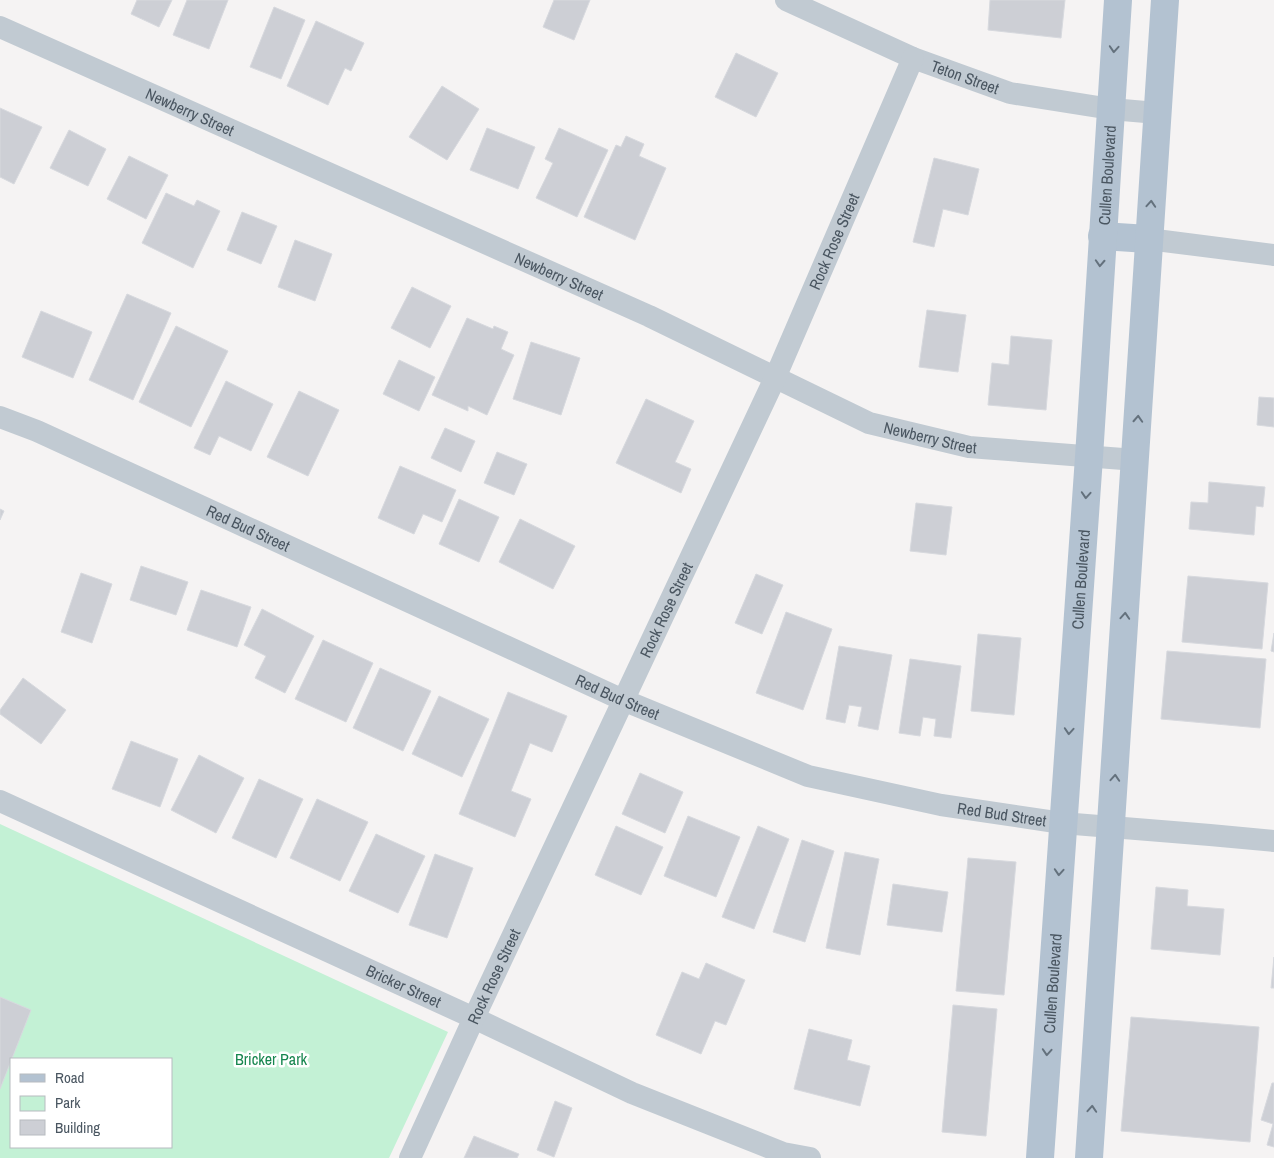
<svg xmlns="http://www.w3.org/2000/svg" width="1274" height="1158" viewBox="0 0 1274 1158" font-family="'Archivo Narrow',sans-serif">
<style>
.green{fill:#c3f1d5;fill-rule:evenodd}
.building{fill:#cdcfd5;stroke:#d7d9de}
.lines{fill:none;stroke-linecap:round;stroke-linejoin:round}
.minor{stroke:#c1cad2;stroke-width:22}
.primary{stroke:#b3c2d1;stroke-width:28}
.oneway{stroke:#64717d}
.labels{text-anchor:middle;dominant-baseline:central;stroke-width:5;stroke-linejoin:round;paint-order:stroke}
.street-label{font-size:16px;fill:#4a5661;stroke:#fff}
.park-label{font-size:16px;fill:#17864f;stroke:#fff}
</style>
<rect width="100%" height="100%" fill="#f5f3f3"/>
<!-- green -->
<path class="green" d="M 0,824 L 448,1032 L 389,1158 L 0,1158 ZM 11,1059 L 171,1059 L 171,1147 L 11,1147 Z"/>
<!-- building -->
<g class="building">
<path d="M 137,0 L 172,0 L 159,27 L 131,14 Z"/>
<path d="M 187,0 L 228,0 L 209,49 L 173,35 Z"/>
<path d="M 554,0 L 590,0 L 574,40 L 543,27 Z"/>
<path d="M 990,0 L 1065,0 L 1061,38 L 988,30 Z"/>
<path d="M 274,7 L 305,20 L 281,79 L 250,67 Z"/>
<path d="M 316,21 L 364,43 L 351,71 L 345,68 L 328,105 L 287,86 Z"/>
<path d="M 736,53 L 778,73 L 756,117 L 715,97 Z"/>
<path d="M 442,86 L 479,109 L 447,160 L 409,137 Z"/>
<path d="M 0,108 L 42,127 L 14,184 L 0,177 Z"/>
<path d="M 487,128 L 535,147 L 518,189 L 470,170 Z"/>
<path d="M 559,128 L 608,150 L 577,217 L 536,198 L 553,163 L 545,159 Z"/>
<path d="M 69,130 L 106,149 L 88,186 L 50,168 Z"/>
<path d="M 626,136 L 644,144 L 639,156 L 666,168 L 635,240 L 584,217 L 616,145 L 621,147 Z"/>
<path d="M 129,156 L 168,175 L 146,219 L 107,199 Z"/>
<path d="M 934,158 L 979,169 L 968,215 L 943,209 L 934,247 L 913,242 Z"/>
<path d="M 166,193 L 194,206 L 197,200 L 220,211 L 193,268 L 142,243 Z"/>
<path d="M 242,212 L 277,226 L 261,264 L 227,250 Z"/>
<path d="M 295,240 L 332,254 L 315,301 L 278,287 Z"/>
<path d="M 412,287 L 451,306 L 430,348 L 391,328 Z"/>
<path d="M 127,294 L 171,313 L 133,400 L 89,380 Z"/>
<path d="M 927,310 L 966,315 L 958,372 L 919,367 Z"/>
<path d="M 41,311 L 92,332 L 73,378 L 22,357 Z"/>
<path d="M 467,318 L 493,329 L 494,326 L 508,332 L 501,349 L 514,355 L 487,415 L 468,406 L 468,411 L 432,395 Z"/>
<path d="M 176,326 L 228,351 L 191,427 L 139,402 Z"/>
<path d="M 1011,336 L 1052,340 L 1046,410 L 988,405 L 992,363 L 1009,365 Z"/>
<path d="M 531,342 L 580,358 L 561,415 L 513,399 Z"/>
<path d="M 399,360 L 435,377 L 419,411 L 383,394 Z"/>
<path d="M 226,381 L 273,404 L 251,451 L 219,436 L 210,455 L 194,448 Z"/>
<path d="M 299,391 L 339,410 L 308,476 L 267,457 Z"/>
<path d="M 1259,397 L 1274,398 L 1274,427 L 1257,425 Z"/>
<path d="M 646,399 L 694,421 L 675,462 L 691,469 L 681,493 L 616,463 Z"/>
<path d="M 445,428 L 475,441 L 461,472 L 431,458 Z"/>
<path d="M 497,452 L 527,464 L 514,495 L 484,483 Z"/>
<path d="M 400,466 L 456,490 L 442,522 L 423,514 L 414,534 L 378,518 Z"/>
<path d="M 1209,482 L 1265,487 L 1263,507 L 1256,506 L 1254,535 L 1189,529 L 1191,502 L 1208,503 Z"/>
<path d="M 459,499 L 499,517 L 479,562 L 439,544 Z"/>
<path d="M 916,503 L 952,507 L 946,555 L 910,551 Z"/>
<path d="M 0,509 L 4,511 L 0,520 Z"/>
<path d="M 520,519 L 575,546 L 553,589 L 499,562 Z"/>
<path d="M 141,566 L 188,582 L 176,615 L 130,600 Z"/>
<path d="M 81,573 L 112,584 L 92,643 L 61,632 Z"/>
<path d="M 756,574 L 783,585 L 762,634 L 735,623 Z"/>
<path d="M 1188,576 L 1268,583 L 1262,649 L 1182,642 Z"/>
<path d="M 201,590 L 251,607 L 237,647 L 187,630 Z"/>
<path d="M 262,609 L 314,636 L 285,693 L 255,678 L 266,656 L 244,645 Z"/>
<path d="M 786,612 L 832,629 L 803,710 L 756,693 Z"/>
<path d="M 1274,633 L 1274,652 L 1271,651 Z"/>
<path d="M 978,634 L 1021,638 L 1014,715 L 971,711 Z"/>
<path d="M 323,640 L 373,663 L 346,722 L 295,699 Z"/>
<path d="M 839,646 L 892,655 L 878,730 L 858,726 L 862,707 L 849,705 L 845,723 L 826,719 Z"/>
<path d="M 1167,651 L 1266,659 L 1260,728 L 1161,719 Z"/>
<path d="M 910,659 L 961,666 L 951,738 L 934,736 L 936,719 L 923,717 L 920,736 L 899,733 Z"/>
<path d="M 380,668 L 431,691 L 403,751 L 353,728 Z"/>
<path d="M 23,678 L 66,710 L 41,744 L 0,714 L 0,710 Z"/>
<path d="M 508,692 L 567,716 L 552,752 L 530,743 L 511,791 L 531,799 L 515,837 L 459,814 Z"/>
<path d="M 439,696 L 489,719 L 462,777 L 412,754 Z"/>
<path d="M 131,741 L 178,759 L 160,807 L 112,789 Z"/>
<path d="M 199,755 L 244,778 L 216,833 L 171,810 Z"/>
<path d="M 640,773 L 683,792 L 665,833 L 622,814 Z"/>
<path d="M 259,779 L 303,799 L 276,858 L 232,838 Z"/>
<path d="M 317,799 L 368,822 L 340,881 L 290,858 Z"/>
<path d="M 688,816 L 740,837 L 716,897 L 664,876 Z"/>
<path d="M 616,826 L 663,847 L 641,895 L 595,875 Z"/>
<path d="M 758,826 L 789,839 L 754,929 L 722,917 Z"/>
<path d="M 376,834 L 425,856 L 398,913 L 349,891 Z"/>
<path d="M 802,840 L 834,851 L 805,942 L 773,932 Z"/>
<path d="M 845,852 L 879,859 L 860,955 L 826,948 Z"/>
<path d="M 435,854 L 473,868 L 447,938 L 409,925 Z"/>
<path d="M 968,858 L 1016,862 L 1004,995 L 956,991 Z"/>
<path d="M 893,884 L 948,892 L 942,932 L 887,925 Z"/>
<path d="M 1156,887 L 1188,890 L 1187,906 L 1224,909 L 1220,955 L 1151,949 Z"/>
<path d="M 1274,957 L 1274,988 L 1271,988 Z"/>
<path d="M 706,963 L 745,980 L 726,1025 L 715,1021 L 701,1054 L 656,1035 L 682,972 L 699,979 Z"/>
<path d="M 0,997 L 31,1010 L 0,1089 Z"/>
<path d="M 953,1005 L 997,1009 L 986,1136 L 942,1132 Z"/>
<path d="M 1131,1017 L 1259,1027 L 1250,1142 L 1121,1131 Z"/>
<path d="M 809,1029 L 852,1040 L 847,1060 L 870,1066 L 860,1106 L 794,1089 Z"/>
<path d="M 1272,1083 L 1274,1083 L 1274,1147 L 1267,1145 L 1273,1124 L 1261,1120 Z"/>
<path d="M 555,1101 L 572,1108 L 554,1157 L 537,1150 Z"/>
<path d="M 474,1136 L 519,1154 L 517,1158 L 464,1158 Z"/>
</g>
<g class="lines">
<!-- minor -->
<g class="minor">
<path id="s1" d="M 786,0 L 913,58 L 1010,93 L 1111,109 L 1157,113"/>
<path id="s2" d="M 0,27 L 649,316 L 869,423 L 969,447 L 1136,460"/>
<path d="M 1148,239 L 1274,255"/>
<path id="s3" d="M 0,417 L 37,431 L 623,700 L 808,776 L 941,805 L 1062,823 L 1210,835 L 1274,841"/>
<path id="s4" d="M 0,801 L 474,1018 L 632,1093 L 783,1153 L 810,1158"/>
<path id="s5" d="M 410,1158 L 474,1018 L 775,378 L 913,58"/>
</g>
<!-- primary -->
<g class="primary">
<path d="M 1102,236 L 1148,239"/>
<path id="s6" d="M 1040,1158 L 1089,457 L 1118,0"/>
<path d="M 1089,1158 L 1165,0"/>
</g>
</g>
<!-- one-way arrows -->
<defs><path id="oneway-chevron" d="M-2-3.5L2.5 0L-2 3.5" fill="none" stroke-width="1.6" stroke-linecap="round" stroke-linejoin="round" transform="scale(1.25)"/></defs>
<g class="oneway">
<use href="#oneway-chevron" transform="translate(1114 49) rotate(94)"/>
<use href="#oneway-chevron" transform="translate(1151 204) rotate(-86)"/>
<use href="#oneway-chevron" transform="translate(1100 263) rotate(93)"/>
<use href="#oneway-chevron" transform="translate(1138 419) rotate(-87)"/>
<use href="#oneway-chevron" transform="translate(1086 495) rotate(94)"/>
<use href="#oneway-chevron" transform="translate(1125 616) rotate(-86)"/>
<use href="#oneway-chevron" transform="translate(1069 731) rotate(94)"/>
<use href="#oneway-chevron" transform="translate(1115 778) rotate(-86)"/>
<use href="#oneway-chevron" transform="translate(1059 872) rotate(94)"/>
<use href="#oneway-chevron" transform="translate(1047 1052) rotate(94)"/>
<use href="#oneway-chevron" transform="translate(1092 1109) rotate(-86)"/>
</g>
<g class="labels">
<!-- street labels -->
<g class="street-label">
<text stroke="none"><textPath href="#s1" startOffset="195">Teton Street</textPath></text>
<text stroke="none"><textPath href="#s2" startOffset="208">Newberry Street</textPath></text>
<text stroke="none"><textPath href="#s6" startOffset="985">Cullen Boulevard</textPath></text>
<text stroke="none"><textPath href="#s5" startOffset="1010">Rock Rose Street</textPath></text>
<text stroke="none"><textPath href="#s2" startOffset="612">Newberry Street</textPath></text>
<text stroke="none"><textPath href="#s2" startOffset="1018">Newberry Street</textPath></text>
<text stroke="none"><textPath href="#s3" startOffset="272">Red Bud Street</textPath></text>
<text stroke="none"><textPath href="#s6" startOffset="580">Cullen Boulevard</textPath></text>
<text stroke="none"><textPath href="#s5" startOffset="605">Rock Rose Street</textPath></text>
<text stroke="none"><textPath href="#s3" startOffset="678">Red Bud Street</textPath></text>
<text stroke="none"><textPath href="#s3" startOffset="1082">Red Bud Street</textPath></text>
<text stroke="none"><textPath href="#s5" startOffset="200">Rock Rose Street</textPath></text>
<text stroke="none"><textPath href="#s6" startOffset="175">Cullen Boulevard</textPath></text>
<text stroke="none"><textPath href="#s4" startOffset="444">Bricker Street</textPath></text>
</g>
<!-- park labels -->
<g class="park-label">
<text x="271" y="1059">Bricker Park</text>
</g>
</g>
<!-- legend -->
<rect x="10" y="1058" width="162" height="90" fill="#ffffff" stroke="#b7bbc0"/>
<rect x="20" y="1074" width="25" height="8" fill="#b3c2d1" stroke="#b7bbc0"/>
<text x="55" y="1083" font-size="15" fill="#4a5661">Road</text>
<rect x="20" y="1096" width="25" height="15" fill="#c3f1d5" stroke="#b7bbc0"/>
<text x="55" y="1108" font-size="15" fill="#4a5661">Park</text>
<rect x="20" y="1120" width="25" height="15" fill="#cdcfd5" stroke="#b7bbc0"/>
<text x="55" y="1133" font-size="15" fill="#4a5661">Building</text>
</svg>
